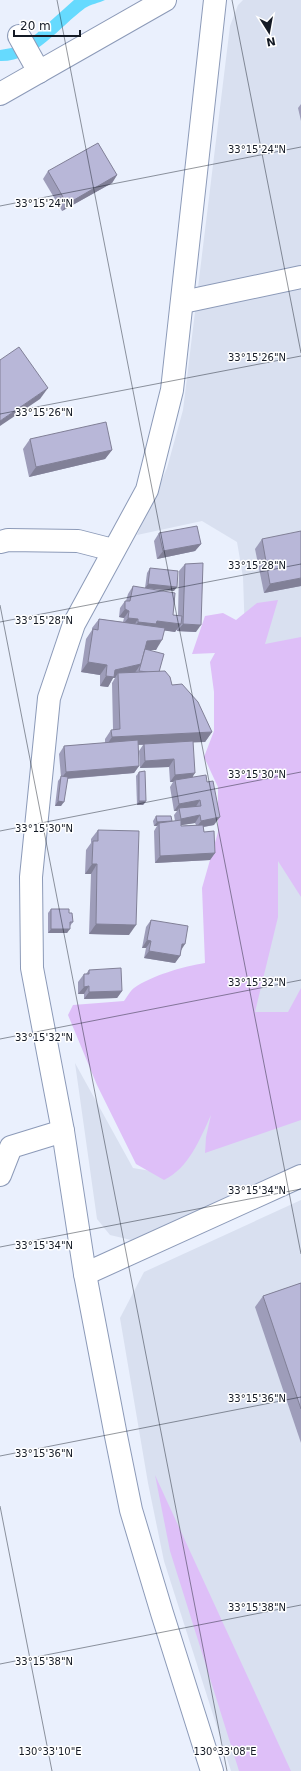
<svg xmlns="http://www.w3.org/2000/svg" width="301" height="1771" viewBox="0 0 301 1771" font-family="'DejaVu Sans',sans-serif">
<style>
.built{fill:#d9e0f0}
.green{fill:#debff8}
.water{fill:#66dafe}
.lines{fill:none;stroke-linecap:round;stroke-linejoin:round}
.minor-casing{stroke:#8c9ab8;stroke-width:24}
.minor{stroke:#fff;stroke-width:22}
.wall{fill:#9e9dba;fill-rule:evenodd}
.shaded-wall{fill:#818097}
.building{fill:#b8b7d8;stroke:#818097}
.ticks{fill:none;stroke:#141a25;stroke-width:1;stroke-opacity:0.45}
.ticks-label{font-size:10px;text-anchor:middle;fill:#141a25;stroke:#fff;stroke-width:3;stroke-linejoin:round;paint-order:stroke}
</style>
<rect width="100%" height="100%" fill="#eaf0fd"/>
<!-- built -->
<g class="built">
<path d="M 243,0 L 301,0 L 301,1167 L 141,1238 L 131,1240 L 110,1235 L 97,1219 L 75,1063 L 133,1168 L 157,1172 L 185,1133 L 245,635 L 243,577 L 237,542 L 202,521 L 137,535 L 167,468 L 183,410 L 230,26 L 238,5 Z"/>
<path d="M 301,1200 L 301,1771 L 231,1771 L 164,1561 L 148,1483 L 120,1318 L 144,1272 Z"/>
</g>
<!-- green -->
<g class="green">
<path d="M 278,600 L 265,644 L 301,637 L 301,897 L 278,861 L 278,917 L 255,1012 L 288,1012 L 301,988 L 301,1120 L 205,1153 L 206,1137 L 211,1115 C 200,1139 189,1168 164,1180 L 136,1164 L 97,1085 L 68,1015 L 73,1005 L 124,1001 C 127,997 130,991 134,988 C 151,976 184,966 205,963 L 202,888 L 218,832 L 218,787 L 204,757 L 214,731 L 214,692 L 210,662 L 215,653 L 192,654 L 205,616 L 223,613 L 236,620 L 257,603 Z"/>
<path d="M 155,1475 L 291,1771 L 239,1771 L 170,1551 Z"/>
</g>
<!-- water -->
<path class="water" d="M 74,0 L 105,0 C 99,3 91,4 85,8 C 59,27 35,62 0,61 L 0,50 L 17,47 L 36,34 Z"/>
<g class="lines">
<!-- minor casing -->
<g class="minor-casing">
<g id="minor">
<path d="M 19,36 L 39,72"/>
<path d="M 0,94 L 165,0"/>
<path d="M 183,302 L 301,277"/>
<path d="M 0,542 L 8,540 L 78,541 L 113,550"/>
<path d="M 0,1175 L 11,1147 L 63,1131"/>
<path d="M 85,1274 L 301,1176"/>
<path d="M 212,1771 L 162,1613 L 131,1510 L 116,1436 L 85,1274 L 63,1131 L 32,968 L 31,877 L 49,698 L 74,624 L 147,490 L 172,390 L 215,0"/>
</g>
</g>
<!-- minor -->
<use href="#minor" class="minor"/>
</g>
<!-- wall -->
<g class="wall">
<path d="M 301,104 L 301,121 L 298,108 Z"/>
<path d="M 48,171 L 117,175 L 112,183 L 62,211 L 43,179 Z"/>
<path d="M 30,439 L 112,450 L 105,459 L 29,477 L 23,449 Z"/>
<path d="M 159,533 L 201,544 L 195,551 L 157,559 L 154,541 Z"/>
<path d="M 262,539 L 301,586 L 264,593 L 255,549 Z"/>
<path d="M 185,564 L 196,632 L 177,631 L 177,629 L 175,632 L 164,630 L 156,650 L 147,650 L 159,672 L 172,685 L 212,732 L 205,742 L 193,742 L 193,777 L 214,825 L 204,827 L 204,832 L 215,853 L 210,860 L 155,863 L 154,831 L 157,826 L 154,826 L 153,821 L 156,816 L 172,821 L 175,821 L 174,815 L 177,811 L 174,811 L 170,787 L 173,782 L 170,782 L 169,767 L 140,768 L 139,751 L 143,745 L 138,745 L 139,766 L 134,773 L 67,779 L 61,806 L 55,806 L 58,781 L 61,777 L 59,754 L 64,746 L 105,743 L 105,739 L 111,730 L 113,730 L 112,683 L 115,678 L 113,678 L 108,687 L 100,686 L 100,675 L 81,672 L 86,639 L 92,630 L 92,628 L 99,619 L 123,622 L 124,618 L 119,617 L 120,608 L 125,601 L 126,601 L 128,594 L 133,586 L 173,615 L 178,616 L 179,571 ZM 195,823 L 196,825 L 181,826 L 181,825 Z"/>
<path d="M 150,568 L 174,591 L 145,588 L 147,573 Z"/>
<path d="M 139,772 L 146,801 L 143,805 L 137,805 L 136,776 Z"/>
<path d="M 98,830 L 129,935 L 89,934 L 91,874 L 85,874 L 86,850 L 91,843 L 91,839 Z"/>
<path d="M 51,909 L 73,922 L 70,926 L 67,933 L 48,933 L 48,913 Z"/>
<path d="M 151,920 L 181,951 L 180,956 L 175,963 L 144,958 L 146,948 L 142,948 L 146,927 Z"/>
<path d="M 89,970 L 122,991 L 117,998 L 84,999 L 84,994 L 78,994 L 78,982 L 84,974 L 86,974 Z"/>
<path d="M 301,1283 L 301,1443 L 255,1307 L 263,1296 Z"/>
</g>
<!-- shaded-wall -->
<g class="shaded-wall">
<path d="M 117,175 L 112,183 L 62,211 L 67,204 Z"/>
<path d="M 48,388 L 40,399 L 0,426 L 0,421 Z"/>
<path d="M 112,450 L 105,459 L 29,477 L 36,467 Z"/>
<path d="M 201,544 L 195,551 L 157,559 L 163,551 Z"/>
<path d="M 301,578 L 301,586 L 264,593 L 270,584 Z"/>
<path d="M 148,584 L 177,587 L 174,591 L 145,588 Z"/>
<path d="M 125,609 L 129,611 L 124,618 L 119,617 Z"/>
<path d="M 128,618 L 138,619 L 133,627 L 122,626 Z"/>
<path d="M 157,621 L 181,624 L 175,632 L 153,629 L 133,629 L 138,622 Z"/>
<path d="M 183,624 L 201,625 L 196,632 L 177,631 Z"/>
<path d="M 162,640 L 156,650 L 140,650 L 147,641 Z"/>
<path d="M 88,662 L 107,665 L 100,675 L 81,672 Z"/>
<path d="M 141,664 L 134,674 L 118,673 L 115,678 L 113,678 L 108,687 L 100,686 L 106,676 L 115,670 Z"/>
<path d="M 212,732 L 205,742 L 106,746 L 112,737 Z"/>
<path d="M 174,759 L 169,767 L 140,768 L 145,761 Z"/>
<path d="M 139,766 L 134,773 L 61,779 L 66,772 Z"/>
<path d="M 195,773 L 190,781 L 175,780 L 173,782 L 170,782 L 175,775 Z"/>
<path d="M 200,800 L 195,808 L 179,808 L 177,811 L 174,811 L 179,804 Z"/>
<path d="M 58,801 L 64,802 L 61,806 L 55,806 Z"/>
<path d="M 139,801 L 146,801 L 143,805 L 137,805 Z"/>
<path d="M 200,815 L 195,823 L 176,826 L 181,819 Z"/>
<path d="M 220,817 L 214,825 L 196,828 L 201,821 Z"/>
<path d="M 172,821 L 159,823 L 157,826 L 154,826 L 157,822 Z"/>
<path d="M 215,853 L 210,860 L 155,863 L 160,856 Z"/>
<path d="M 92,864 L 97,864 L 91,874 L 85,874 Z"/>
<path d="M 96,924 L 136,925 L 129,935 L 89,934 Z"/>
<path d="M 51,929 L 70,929 L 67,933 L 48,933 Z"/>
<path d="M 147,940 L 151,941 L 146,948 L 142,948 Z"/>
<path d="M 182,944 L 185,944 L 180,952 Z"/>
<path d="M 149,951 L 180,956 L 175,963 L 144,958 Z"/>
<path d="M 89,986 L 84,994 L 78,994 L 84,987 Z"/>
<path d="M 122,991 L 117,998 L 84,999 L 89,992 Z"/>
</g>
<!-- building -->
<g class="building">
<path d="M 98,143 L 117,175 L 67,204 L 48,171 Z"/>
<path d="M 19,347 L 48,388 L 0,421 L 0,360 Z"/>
<path d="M 106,422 L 112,450 L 36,467 L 30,439 Z"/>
<path d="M 197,526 L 201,544 L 163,551 L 159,533 Z"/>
<path d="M 301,531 L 301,578 L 270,584 L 262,539 Z"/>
<path d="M 203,563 L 201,625 L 183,624 L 185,564 Z"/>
<path d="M 150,568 L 178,571 L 177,587 L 148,584 Z"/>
<path d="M 133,586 L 175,593 L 173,615 L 182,616 L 181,624 L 157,621 L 156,624 L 138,622 L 138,619 L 128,618 L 129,611 L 125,609 L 125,601 L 130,601 Z"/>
<path d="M 99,619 L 165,628 L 162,640 L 147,641 L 141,664 L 115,670 L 114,677 L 106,676 L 107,665 L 88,662 L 93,629 L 98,630 Z"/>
<path d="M 145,649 L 164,654 L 159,672 L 148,672 L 139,671 Z"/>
<path d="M 165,671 L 170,677 L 172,685 L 182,684 L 198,702 L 212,732 L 112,737 L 111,730 L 120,729 L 118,673 Z"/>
<path d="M 138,740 L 139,766 L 66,772 L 64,746 Z"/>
<path d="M 193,741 L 195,773 L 175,775 L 174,759 L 145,761 L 144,744 Z"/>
<path d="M 145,771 L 146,801 L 139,801 L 139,772 Z"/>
<path d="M 206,775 L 207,782 L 213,781 L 220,817 L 201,821 L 200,815 L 181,819 L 179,808 L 201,806 L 200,800 L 179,804 L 175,780 Z"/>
<path d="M 61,776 L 68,777 L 64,802 L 58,801 Z"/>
<path d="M 156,816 L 171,816 L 172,821 L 157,822 Z"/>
<path d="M 181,820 L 181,826 L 203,825 L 204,832 L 214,831 L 215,853 L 160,856 L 159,823 Z"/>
<path d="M 98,830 L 139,831 L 136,925 L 96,924 L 97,864 L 92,864 L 93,841 L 98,841 Z"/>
<path d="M 51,909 L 69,909 L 69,913 L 72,913 L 73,922 L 70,922 L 70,929 L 51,929 Z"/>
<path d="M 151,920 L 188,926 L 185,944 L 182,944 L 180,956 L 149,951 L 151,941 L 147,940 Z"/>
<path d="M 121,968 L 122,991 L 89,992 L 89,986 L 84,987 L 84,974 L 89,974 L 89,970 Z"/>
<path d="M 301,1283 L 301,1409 L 263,1296 Z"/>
</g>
<!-- ticks -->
<path class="ticks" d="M 57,0 L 301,1254M 232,0 L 301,353M 0,206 L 301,147M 0,414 L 301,356M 0,605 L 227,1771M 0,622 L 301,564M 0,831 L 301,772M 0,1039 L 301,980M 0,1247 L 301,1189M 0,1456 L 301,1397M 0,1506 L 52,1771M 0,1664 L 301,1605"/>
<g class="ticks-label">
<text x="257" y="153">33°15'24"N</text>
<text x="44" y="207">33°15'24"N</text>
<text x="257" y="361">33°15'26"N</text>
<text x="44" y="416">33°15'26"N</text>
<text x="257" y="569">33°15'28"N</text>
<text x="44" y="624">33°15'28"N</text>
<text x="257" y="778">33°15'30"N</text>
<text x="44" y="832">33°15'30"N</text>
<text x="257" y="986">33°15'32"N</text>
<text x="44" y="1041">33°15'32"N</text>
<text x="257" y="1194">33°15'34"N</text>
<text x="44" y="1249">33°15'34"N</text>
<text x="257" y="1402">33°15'36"N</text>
<text x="44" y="1457">33°15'36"N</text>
<text x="257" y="1611">33°15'38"N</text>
<text x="44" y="1665">33°15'38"N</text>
<text x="50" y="1755">130°33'10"E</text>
<text x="225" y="1755">130°33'08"E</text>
</g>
<!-- north arrow -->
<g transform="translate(269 32) rotate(169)" stroke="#ffffff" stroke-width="3" paint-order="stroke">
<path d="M0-3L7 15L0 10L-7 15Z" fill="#141a25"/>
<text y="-6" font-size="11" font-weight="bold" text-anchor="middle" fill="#141a25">N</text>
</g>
<!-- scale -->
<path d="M14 30v6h66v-6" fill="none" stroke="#141a25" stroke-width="2"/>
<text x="20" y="30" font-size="12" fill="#141a25" stroke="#ffffff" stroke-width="3" paint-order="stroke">20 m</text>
</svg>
